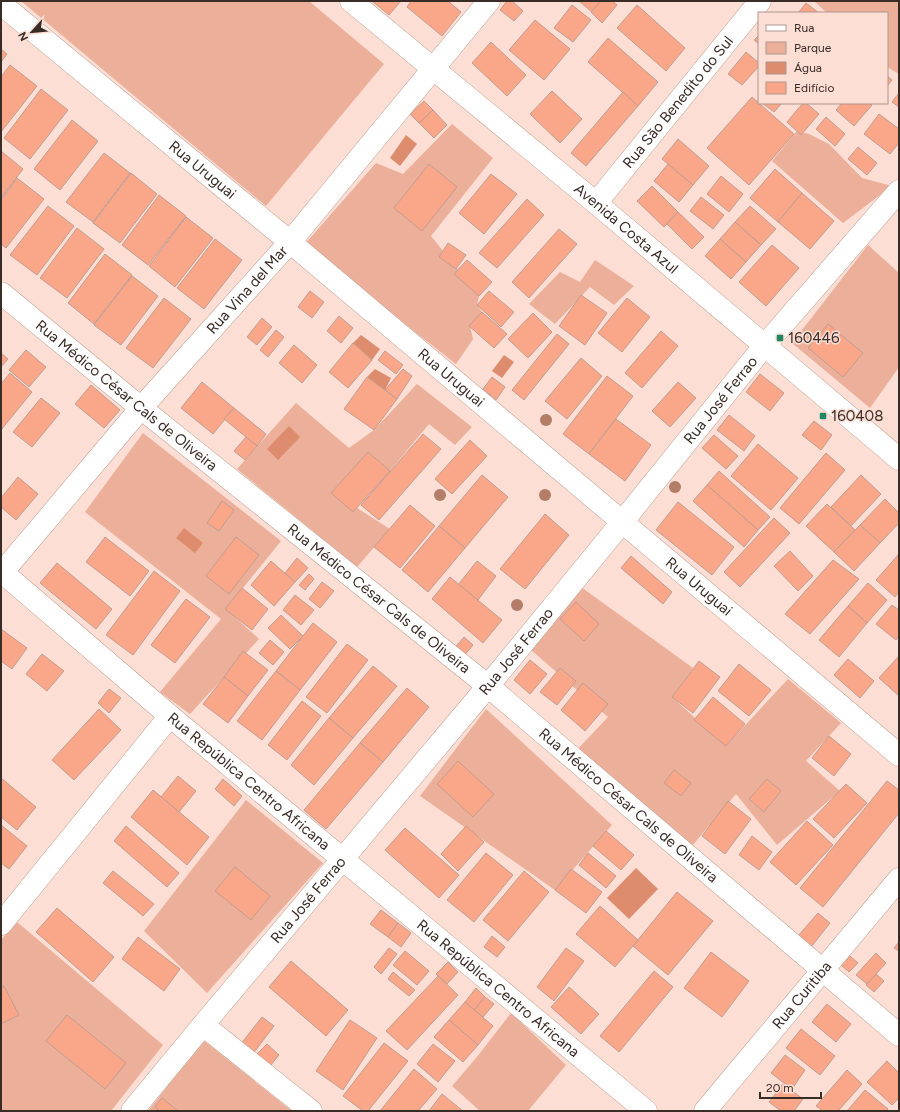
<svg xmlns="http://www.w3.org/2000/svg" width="900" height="1112" viewBox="0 0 900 1112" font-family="Figtree,sans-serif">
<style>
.green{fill:#ecaf99}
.water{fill:#dd8c6e}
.building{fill:#faa688;stroke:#c09e92}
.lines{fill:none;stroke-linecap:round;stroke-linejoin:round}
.minor-casing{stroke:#c2a094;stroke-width:23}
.minor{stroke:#fff;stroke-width:22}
.tree{fill:#b37d68}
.poi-dot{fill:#1e8864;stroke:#fcded4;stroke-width:1.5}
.labels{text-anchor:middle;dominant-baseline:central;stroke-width:3;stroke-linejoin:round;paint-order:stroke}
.street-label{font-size:15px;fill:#392b26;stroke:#fcded4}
.poi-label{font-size:15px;fill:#392b26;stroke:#fcded4;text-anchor:start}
</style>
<rect width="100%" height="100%" fill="#fcded4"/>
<!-- green -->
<g class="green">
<path d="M 21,1 L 309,1 L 384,64 L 266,206 Z"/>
<path d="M 814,1 L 899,1 L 899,74 L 887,67 L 887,13 L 827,13 Z"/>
<path d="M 452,124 L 493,158 L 431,236 L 479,296 L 477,305 L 482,312 L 470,326 L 473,339 L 456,364 L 304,245 L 376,163 L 403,174 Z"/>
<path d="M 797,131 L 809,134 L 829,144 L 862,178 L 892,186 L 843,223 L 772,161 Z"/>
<path d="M 868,245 L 899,273 L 899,367 L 870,408 L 792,343 Z"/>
<path d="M 595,260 L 634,286 L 614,305 L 590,287 L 555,324 L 529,304 L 560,272 L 580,282 Z"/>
<path d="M 417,384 L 472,427 L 455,445 L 429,424 L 390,471 L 368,452 L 332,492 L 390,529 L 357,567 L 237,469 L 296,403 L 349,448 L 374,430 Z"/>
<path d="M 143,433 L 281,541 L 226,609 L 259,639 L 190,714 L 160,692 L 221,619 L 85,512 Z"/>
<path d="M 581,587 L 693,668 L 672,697 L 726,746 L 788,679 L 841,723 L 806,761 L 840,791 L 777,845 L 736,794 L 691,847 L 575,752 L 608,717 L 530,649 Z"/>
<path d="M 486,709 L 612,825 L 555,890 L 420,796 Z"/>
<path d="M 246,800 L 323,863 L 207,993 L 144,931 Z"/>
<path d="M 17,922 L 163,1045 L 111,1111 L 1,1111 L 1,940 Z"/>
<path d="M 511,1013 L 566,1065 L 528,1111 L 480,1111 L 452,1086 L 477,1057 Z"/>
<path d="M 203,1040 L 292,1111 L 148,1111 Z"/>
</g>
<!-- water -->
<g class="water">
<path d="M 406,135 L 417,144 L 400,166 L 390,158 Z"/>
<path d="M 361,335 L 380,349 L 372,360 L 353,343 Z"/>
<path d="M 504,355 L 514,362 L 502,378 L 492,371 Z"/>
<path d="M 375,369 L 391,378 L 385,390 L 367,377 Z"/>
<path d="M 289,426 L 300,437 L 278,460 L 267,449 Z"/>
<path d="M 184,528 L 203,543 L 195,553 L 176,538 Z"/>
<path d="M 636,868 L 658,889 L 629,919 L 607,898 Z"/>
</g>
<!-- building -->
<g class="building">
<path d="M 372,1 L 401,1 L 389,15 Z"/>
<path d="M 411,1 L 450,1 L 449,2 L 461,12 L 442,36 L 407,7 Z"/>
<path d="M 507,1 L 512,1 L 523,11 L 514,21 L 500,10 Z"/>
<path d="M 579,1 L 601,1 L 592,12 Z"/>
<path d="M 601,1 L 613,1 L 617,5 L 602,23 L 591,12 Z"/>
<path d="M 806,3 L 819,13 L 798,13 Z"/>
<path d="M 572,5 L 591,20 L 573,42 L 554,28 Z"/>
<path d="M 637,5 L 685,48 L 666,71 L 617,28 Z"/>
<path d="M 535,20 L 570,49 L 544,80 L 509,50 Z"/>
<path d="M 759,35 L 759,44 L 754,40 Z"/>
<path d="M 608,38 L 658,82 L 638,106 L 588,62 Z"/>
<path d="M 491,42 L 526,75 L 507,96 L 472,63 Z"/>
<path d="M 1,49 L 7,54 L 1,62 Z"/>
<path d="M 746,52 L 759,63 L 759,66 L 742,85 L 728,74 Z"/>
<path d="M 10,65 L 37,86 L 1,132 L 1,77 Z"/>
<path d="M 887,76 L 892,80 L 887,86 Z"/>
<path d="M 41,89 L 68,110 L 30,159 L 4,138 Z"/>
<path d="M 552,91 L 582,119 L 560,143 L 530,114 Z"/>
<path d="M 623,92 L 638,106 L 586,166 L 571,153 Z"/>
<path d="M 899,93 L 899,107 L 892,102 Z"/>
<path d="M 752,97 L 794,134 L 749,185 L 707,148 Z"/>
<path d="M 424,101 L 433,110 L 419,123 L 410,114 Z"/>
<path d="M 762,103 L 782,103 L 774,112 Z"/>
<path d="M 803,103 L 806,103 L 819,114 L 801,135 L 787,122 Z"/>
<path d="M 842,103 L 869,103 L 872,105 L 854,126 L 836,110 Z"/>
<path d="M 433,110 L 447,125 L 434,138 L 419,123 Z"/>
<path d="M 879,114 L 899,129 L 899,143 L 890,154 L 864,134 Z"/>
<path d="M 826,117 L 845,134 L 835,146 L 816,129 Z"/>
<path d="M 72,120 L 98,141 L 60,190 L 34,169 Z"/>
<path d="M 678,139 L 709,166 L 693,185 L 662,159 Z"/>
<path d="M 858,147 L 877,163 L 867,175 L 848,159 Z"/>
<path d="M 1,151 L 23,169 L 1,198 Z"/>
<path d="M 104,153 L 130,173 L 93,222 L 66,202 Z"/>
<path d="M 429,164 L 457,187 L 422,231 L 394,208 Z"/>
<path d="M 668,164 L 693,185 L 679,202 L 654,181 Z"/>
<path d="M 775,169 L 802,193 L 778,222 L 750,198 Z"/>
<path d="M 131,173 L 157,194 L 120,243 L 93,223 Z"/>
<path d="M 491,174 L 517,194 L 484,234 L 459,213 Z"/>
<path d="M 721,176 L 743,194 L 729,212 L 707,194 Z"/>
<path d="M 17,178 L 44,199 L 6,248 L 1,244 L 1,200 Z"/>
<path d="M 652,186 L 678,212 L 664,227 L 637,201 Z"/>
<path d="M 802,193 L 834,221 L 810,249 L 778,222 Z"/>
<path d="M 159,195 L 186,216 L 148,265 L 122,245 Z"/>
<path d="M 701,197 L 724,215 L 713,229 L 690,211 Z"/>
<path d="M 527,199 L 544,215 L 497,268 L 479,253 Z"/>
<path d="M 48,206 L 74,226 L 37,275 L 10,255 Z"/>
<path d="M 750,206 L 776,229 L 761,245 L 735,222 Z"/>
<path d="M 678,212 L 704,237 L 692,249 L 667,224 Z"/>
<path d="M 186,217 L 213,238 L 175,287 L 149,266 Z"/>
<path d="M 735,222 L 761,245 L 746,262 L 720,239 Z"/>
<path d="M 77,228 L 104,249 L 67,298 L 40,278 Z"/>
<path d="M 559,229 L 577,244 L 529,298 L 512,282 Z"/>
<path d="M 215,239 L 242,260 L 204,309 L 177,288 Z"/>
<path d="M 720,239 L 746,262 L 731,279 L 705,256 Z"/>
<path d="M 448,243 L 466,255 L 456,269 L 439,257 Z"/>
<path d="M 772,245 L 799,268 L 766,306 L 739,282 Z"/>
<path d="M 105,254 L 132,275 L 94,324 L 68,303 Z"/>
<path d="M 467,260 L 492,282 L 479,296 L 454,274 Z"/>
<path d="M 132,276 L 158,296 L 121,345 L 94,325 Z"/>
<path d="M 310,291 L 324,302 L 312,318 L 298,307 Z"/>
<path d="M 489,291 L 514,312 L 501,327 L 477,305 Z"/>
<path d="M 581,295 L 607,313 L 585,345 L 559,326 Z"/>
<path d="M 164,298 L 191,319 L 153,368 L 126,348 Z"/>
<path d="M 627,298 L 650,317 L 622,352 L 598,333 Z"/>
<path d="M 482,312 L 507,334 L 494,348 L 469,326 Z"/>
<path d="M 533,313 L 552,332 L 528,358 L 508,339 Z"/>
<path d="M 339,316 L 353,328 L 341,343 L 327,331 Z"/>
<path d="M 262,318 L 272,327 L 257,345 L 247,337 Z"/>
<path d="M 828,324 L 863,353 L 843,377 L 808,348 Z"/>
<path d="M 276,330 L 284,337 L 268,357 L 260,350 Z"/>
<path d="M 661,331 L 678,346 L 642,388 L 625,373 Z"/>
<path d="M 557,334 L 569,344 L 524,400 L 512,390 Z"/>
<path d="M 353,343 L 372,360 L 348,388 L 329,372 Z"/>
<path d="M 294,345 L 317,365 L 302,383 L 279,363 Z"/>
<path d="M 26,350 L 46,367 L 29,387 L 9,370 Z"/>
<path d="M 385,351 L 403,365 L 396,374 L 378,360 Z"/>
<path d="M 1,353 L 8,359 L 1,367 Z"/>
<path d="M 581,358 L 602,376 L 567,419 L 545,401 Z"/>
<path d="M 403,369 L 412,376 L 397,399 L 385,390 Z"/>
<path d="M 10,373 L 32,392 L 1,430 L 1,384 Z"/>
<path d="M 760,374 L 784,393 L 770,411 L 746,392 Z"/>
<path d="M 607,376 L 633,396 L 589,454 L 563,434 Z"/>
<path d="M 367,377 L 397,399 L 374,430 L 344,409 Z"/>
<path d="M 492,377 L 505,387 L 496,400 L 483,389 Z"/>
<path d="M 202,382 L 234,408 L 213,434 L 181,408 Z"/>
<path d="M 678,382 L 696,398 L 670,427 L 652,411 Z"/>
<path d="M 91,385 L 120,410 L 104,428 L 75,404 Z"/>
<path d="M 41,398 L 60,413 L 32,447 L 13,432 Z"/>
<path d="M 234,408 L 266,434 L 257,446 L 224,419 Z"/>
<path d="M 729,415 L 755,436 L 744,451 L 717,430 Z"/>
<path d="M 616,419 L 651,445 L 625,481 L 589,454 Z"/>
<path d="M 814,421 L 832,435 L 821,450 L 802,435 Z"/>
<path d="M 423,434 L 441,449 L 379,520 L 361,505 Z"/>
<path d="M 714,435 L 738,456 L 726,469 L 702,448 Z"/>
<path d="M 246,437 L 257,446 L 245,460 L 234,451 Z"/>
<path d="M 470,440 L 487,456 L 452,494 L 435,479 Z"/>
<path d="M 758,444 L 798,478 L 771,510 L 731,476 Z"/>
<path d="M 368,452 L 390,471 L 353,512 L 331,493 Z"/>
<path d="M 826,453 L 845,470 L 799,524 L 780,508 Z"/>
<path d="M 719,471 L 770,517 L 758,530 L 707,485 Z"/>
<path d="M 482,475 L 508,497 L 465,548 L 439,526 Z"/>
<path d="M 861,475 L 881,494 L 851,526 L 831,507 Z"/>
<path d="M 18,477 L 38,494 L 16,520 L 1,507 L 1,498 Z"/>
<path d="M 707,485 L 758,530 L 744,547 L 693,501 Z"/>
<path d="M 885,499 L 899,513 L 899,523 L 880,543 L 860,525 Z"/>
<path d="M 222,501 L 234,510 L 219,531 L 207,523 Z"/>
<path d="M 678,502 L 734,547 L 712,575 L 656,530 Z"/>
<path d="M 827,504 L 855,530 L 834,552 L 806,526 Z"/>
<path d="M 410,505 L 435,526 L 400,568 L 374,547 Z"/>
<path d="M 545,514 L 569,535 L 525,589 L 500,569 Z"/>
<path d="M 774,518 L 790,533 L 740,587 L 724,572 Z"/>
<path d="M 860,525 L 880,543 L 854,571 L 834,552 Z"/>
<path d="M 439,526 L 465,548 L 428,592 L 402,570 Z"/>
<path d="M 105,537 L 149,571 L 130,596 L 86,562 Z"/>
<path d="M 236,537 L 259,555 L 229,594 L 206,576 Z"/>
<path d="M 790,551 L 813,576 L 798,591 L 774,566 Z"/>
<path d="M 899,554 L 899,592 L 895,597 L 876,580 Z"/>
<path d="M 631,556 L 672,592 L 663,604 L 621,568 Z"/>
<path d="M 297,558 L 308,568 L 295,582 L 285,573 Z"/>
<path d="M 833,560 L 859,579 L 810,634 L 785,614 Z"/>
<path d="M 271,561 L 295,582 L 274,606 L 251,585 Z"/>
<path d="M 477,561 L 496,576 L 478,600 L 458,585 Z"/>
<path d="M 57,563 L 112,609 L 96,629 L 40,583 Z"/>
<path d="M 154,571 L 180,591 L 133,655 L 106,635 Z"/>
<path d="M 309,574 L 314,579 L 305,590 L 299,585 Z"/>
<path d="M 450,577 L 502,620 L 483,643 L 432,599 Z"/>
<path d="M 322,582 L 334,591 L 320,608 L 309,599 Z"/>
<path d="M 868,583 L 887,600 L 867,623 L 848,606 Z"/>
<path d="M 242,588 L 268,609 L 252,630 L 225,609 Z"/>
<path d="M 295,595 L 314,610 L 301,625 L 283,610 Z"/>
<path d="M 186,599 L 210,617 L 175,663 L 151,645 Z"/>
<path d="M 576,602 L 599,624 L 584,641 L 560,619 Z"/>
<path d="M 892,605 L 899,610 L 899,636 L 896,640 L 876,624 Z"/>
<path d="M 848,606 L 867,623 L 839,657 L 819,640 Z"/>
<path d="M 281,615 L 303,636 L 290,649 L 268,628 Z"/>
<path d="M 313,623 L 337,642 L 300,690 L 276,671 Z"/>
<path d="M 1,629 L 27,648 L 12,669 L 1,661 Z"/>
<path d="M 464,637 L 473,645 L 462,658 L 453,650 Z"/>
<path d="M 270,640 L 284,652 L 273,665 L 259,653 Z"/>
<path d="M 347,644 L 368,660 L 327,713 L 306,697 Z"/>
<path d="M 243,651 L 268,670 L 248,696 L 224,677 Z"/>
<path d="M 42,654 L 64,671 L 47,691 L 26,674 Z"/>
<path d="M 899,656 L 899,696 L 879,678 Z"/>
<path d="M 848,659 L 874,681 L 860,698 L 834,675 Z"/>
<path d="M 530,660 L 547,674 L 530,694 L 514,680 Z"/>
<path d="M 699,661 L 720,677 L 693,713 L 672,697 Z"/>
<path d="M 739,664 L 771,690 L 749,716 L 718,691 Z"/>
<path d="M 373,666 L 397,686 L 353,738 L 329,718 Z"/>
<path d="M 560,668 L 576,681 L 557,705 L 540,692 Z"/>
<path d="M 276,671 L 300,690 L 262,740 L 237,721 Z"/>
<path d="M 224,677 L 248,696 L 228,723 L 203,704 Z"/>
<path d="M 583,683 L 608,704 L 585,731 L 561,710 Z"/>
<path d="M 407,688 L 429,707 L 383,762 L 360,743 Z"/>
<path d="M 109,689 L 121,698 L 109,713 L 98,703 Z"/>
<path d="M 713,697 L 745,724 L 726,746 L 694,720 Z"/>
<path d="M 302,701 L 321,716 L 287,760 L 268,745 Z"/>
<path d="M 99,709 L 121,730 L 74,780 L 52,760 Z"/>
<path d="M 329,718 L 353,738 L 314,785 L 291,765 Z"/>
<path d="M 829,736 L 851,754 L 834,776 L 812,758 Z"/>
<path d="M 360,743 L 383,762 L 326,829 L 304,810 Z"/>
<path d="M 458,761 L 494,794 L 473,817 L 437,784 Z"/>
<path d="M 674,770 L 691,783 L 681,796 L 664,783 Z"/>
<path d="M 178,776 L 196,791 L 179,812 L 161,797 Z"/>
<path d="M 1,778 L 36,807 L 17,830 L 1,817 Z"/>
<path d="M 223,779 L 242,796 L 234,806 L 215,789 Z"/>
<path d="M 767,779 L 781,791 L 764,812 L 749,799 Z"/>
<path d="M 887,781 L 899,790 L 899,813 L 823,907 L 800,888 Z"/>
<path d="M 846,784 L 867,803 L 834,838 L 813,819 Z"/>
<path d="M 153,790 L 209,837 L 187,865 L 131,817 Z"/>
<path d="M 728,801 L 751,819 L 725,854 L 702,836 Z"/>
<path d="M 807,821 L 833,845 L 796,885 L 770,862 Z"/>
<path d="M 1,825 L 27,846 L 9,869 L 1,863 Z"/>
<path d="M 126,826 L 179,873 L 167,887 L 114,841 Z"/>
<path d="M 466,826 L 484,842 L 458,871 L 441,854 Z"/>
<path d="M 405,828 L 459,875 L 439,898 L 385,850 Z"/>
<path d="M 606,831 L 634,855 L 621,870 L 593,846 Z"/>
<path d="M 752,836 L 772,852 L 759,870 L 739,855 Z"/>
<path d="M 486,853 L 513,875 L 474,922 L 447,900 Z"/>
<path d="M 588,853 L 616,876 L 606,888 L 579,865 Z"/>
<path d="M 235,867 L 270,896 L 251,920 L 215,891 Z"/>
<path d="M 571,869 L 602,892 L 586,913 L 555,890 Z"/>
<path d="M 113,871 L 154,904 L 143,916 L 103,883 Z"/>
<path d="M 524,871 L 549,892 L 508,941 L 483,920 Z"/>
<path d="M 677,892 L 713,921 L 668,975 L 633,946 Z"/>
<path d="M 600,906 L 638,940 L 615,967 L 576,934 Z"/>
<path d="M 57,908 L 114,957 L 93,982 L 36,932 Z"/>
<path d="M 381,910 L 398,923 L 388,937 L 370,924 Z"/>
<path d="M 818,913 L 830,923 L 811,947 L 798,936 Z"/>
<path d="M 398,923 L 411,933 L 401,947 L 388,937 Z"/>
<path d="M 492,936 L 505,947 L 497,957 L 484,947 Z"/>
<path d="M 138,937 L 180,969 L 164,991 L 122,959 Z"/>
<path d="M 899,942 L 899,951 L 894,948 Z"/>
<path d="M 389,948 L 397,954 L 381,974 L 374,967 Z"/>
<path d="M 566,948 L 584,961 L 554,1001 L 537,987 Z"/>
<path d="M 405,951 L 429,971 L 417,985 L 393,965 Z"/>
<path d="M 711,952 L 749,981 L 722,1017 L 684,988 Z"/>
<path d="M 876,953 L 886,963 L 867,984 L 856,975 Z"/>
<path d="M 850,956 L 858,963 L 849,972 L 841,965 Z"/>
<path d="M 291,961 L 348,1010 L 326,1036 L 269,987 Z"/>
<path d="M 448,962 L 458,972 L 447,984 L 436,974 Z"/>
<path d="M 654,971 L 673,987 L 619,1052 L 600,1036 Z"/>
<path d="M 393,972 L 415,990 L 409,996 L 388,979 Z"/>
<path d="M 876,974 L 884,981 L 874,992 L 866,985 Z"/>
<path d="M 438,976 L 458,995 L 407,1050 L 386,1031 Z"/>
<path d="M 4,986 L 19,1015 L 1,1024 L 1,988 Z"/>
<path d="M 569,987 L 599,1014 L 581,1034 L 551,1007 Z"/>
<path d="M 476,988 L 485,997 L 474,1010 L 465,1002 Z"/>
<path d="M 485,997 L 494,1004 L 483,1017 L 474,1010 Z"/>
<path d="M 465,1002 L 493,1026 L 478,1045 L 449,1020 Z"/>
<path d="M 827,1004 L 851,1024 L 836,1042 L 812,1022 Z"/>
<path d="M 67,1015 L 126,1063 L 105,1089 L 46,1041 Z"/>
<path d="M 262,1017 L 274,1026 L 252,1055 L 240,1045 Z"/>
<path d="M 350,1020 L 377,1038 L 343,1090 L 316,1071 Z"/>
<path d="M 449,1020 L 478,1045 L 463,1062 L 434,1037 Z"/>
<path d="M 801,1029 L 835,1056 L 820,1075 L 786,1048 Z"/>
<path d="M 384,1043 L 408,1061 L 368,1111 L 363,1111 L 343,1096 Z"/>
<path d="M 267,1044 L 279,1055 L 270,1066 L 257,1054 Z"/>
<path d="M 433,1044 L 455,1061 L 438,1082 L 417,1064 Z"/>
<path d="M 785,1055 L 805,1070 L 792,1089 L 771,1073 Z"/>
<path d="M 887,1061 L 899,1073 L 899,1098 L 892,1105 L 867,1082 Z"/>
<path d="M 414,1069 L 437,1089 L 418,1111 L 380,1111 Z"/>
<path d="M 847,1070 L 862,1084 L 838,1111 L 823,1111 L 816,1106 Z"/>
<path d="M 783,1084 L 803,1099 L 794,1111 L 781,1111 L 769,1102 Z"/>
<path d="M 865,1090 L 888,1109 L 886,1111 L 847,1111 Z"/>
<path d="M 442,1094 L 463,1111 L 429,1111 Z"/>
<path d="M 162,1098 L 178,1111 L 160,1111 L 155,1107 Z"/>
</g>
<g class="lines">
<!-- minor casing -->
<g class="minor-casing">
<g id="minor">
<path id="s1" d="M 351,1 L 596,203 L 899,459"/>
<path id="s2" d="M 1,4 L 290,242 L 899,755"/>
<path id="s3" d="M 596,203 L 760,1"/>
<path id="s4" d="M 1,293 L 141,408 L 488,686 L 899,1035"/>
<path id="s5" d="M 1,571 L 170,716 L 646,1111"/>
<path id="s6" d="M 1,574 L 141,408 L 290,242 L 489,1"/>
<path d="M 1,924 L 170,716"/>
<path d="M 203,1025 L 311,1111"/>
<path id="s7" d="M 132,1111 L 203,1025 L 488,686 L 623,521 L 765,345 L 899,191"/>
<path id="s8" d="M 705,1111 L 899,879"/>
</g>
</g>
<!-- minor -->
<use href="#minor" class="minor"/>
</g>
<!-- trees -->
<g class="tree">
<circle cx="546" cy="420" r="6"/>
<circle cx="675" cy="487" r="6"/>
<circle cx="440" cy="495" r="6"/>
<circle cx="545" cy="495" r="6"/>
<circle cx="517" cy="605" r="6"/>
</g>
<!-- markers -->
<g class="poi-dot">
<rect x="776" y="334" width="8" height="8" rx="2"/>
<rect x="819" y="412" width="8" height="8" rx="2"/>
</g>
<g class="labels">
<!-- street labels -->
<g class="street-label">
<text stroke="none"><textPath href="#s3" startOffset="130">Rua São Benedito do Sul</textPath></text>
<text stroke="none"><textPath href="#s2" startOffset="261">Rua Uruguai</textPath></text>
<text stroke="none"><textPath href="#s1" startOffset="357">Avenida Costa Azul</textPath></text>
<text stroke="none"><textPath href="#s6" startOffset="376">Rua Vina del Mar</textPath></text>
<text stroke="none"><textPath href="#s2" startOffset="585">Rua Uruguai</textPath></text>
<text stroke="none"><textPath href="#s4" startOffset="162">Rua Médico César Cals de Oliveira</textPath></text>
<text stroke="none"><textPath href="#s7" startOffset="923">Rua José Ferrao</textPath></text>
<text stroke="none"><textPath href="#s2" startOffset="909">Rua Uruguai</textPath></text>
<text stroke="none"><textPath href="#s4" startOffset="486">Rua Médico César Cals de Oliveira</textPath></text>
<text stroke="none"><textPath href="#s7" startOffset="599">Rua José Ferrao</textPath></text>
<text stroke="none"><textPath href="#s5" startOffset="325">Rua República Centro Africana</textPath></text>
<text stroke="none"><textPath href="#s4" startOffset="810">Rua Médico César Cals de Oliveira</textPath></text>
<text stroke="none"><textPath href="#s7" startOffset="275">Rua José Ferrao</textPath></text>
<text stroke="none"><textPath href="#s5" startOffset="649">Rua República Centro Africana</textPath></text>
<text stroke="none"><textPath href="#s8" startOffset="151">Rua Curitiba</textPath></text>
</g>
<!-- poi labels -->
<g class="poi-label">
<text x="788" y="338">160446</text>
<text x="831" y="416">160408</text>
</g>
</g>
<!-- border -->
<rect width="900" height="1112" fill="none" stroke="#392b26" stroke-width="4"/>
<!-- legend -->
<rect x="758" y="12" width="130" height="92" fill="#fcded4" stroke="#ae968e"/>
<rect x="766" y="25" width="20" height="6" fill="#ffffff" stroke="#ae968e"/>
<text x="794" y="32" font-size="12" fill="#392b26">Rua</text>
<rect x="766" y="42" width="20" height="12" fill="#ecaf99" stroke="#ae968e"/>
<text x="794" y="52" font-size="12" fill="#392b26">Parque</text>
<rect x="766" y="62" width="20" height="12" fill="#dd8c6e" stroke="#ae968e"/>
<text x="794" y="72" font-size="12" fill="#392b26">Água</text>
<rect x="766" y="82" width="20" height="12" fill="#faa688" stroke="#ae968e"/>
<text x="794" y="92" font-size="12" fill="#392b26">Edifício</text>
<!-- north arrow -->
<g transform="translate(32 32) rotate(243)" stroke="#fcded4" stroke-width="3" paint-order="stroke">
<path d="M0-3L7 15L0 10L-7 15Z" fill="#392b26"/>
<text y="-6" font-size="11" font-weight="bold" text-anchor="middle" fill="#392b26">N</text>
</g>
<!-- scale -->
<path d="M760 1092v6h61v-6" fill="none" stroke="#392b26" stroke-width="2"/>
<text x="766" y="1092" font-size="12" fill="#392b26" stroke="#fcded4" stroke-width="3" paint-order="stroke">20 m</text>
</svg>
